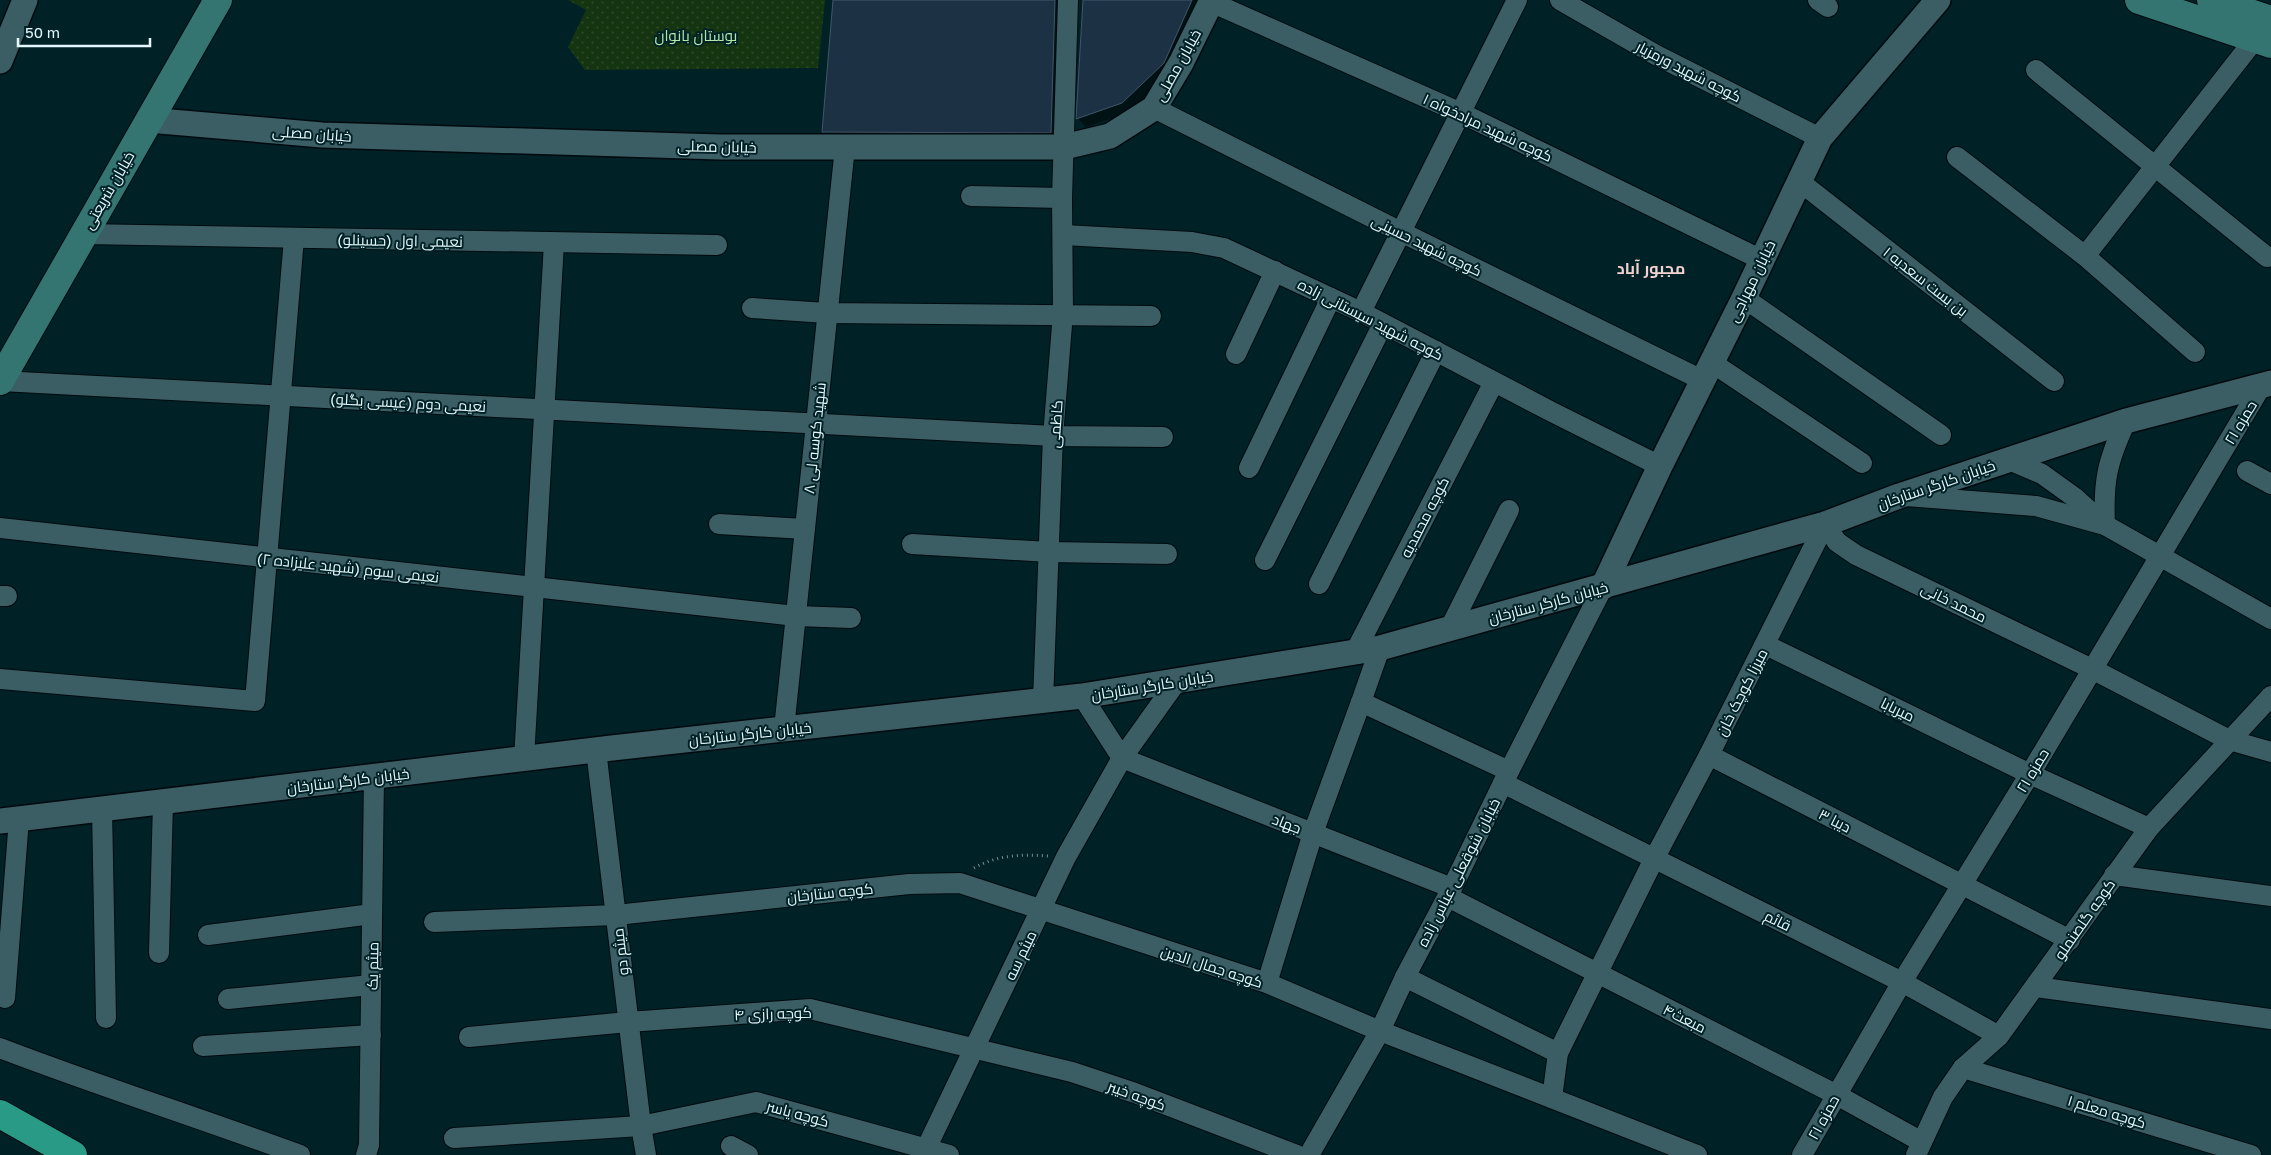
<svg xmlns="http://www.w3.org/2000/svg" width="2271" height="1155" viewBox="0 0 2271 1155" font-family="'Golos Text',Cairo,sans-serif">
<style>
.park{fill:url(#park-dots)}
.shadow{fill:#0007}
.building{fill:#1c3244;stroke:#40576a}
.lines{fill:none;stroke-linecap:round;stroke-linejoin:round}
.minor-casing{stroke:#000a0e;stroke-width:22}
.tertiary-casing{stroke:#000a0e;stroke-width:28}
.secondary-casing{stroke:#000a0e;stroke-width:30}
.trunk-casing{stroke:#000a0e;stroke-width:30}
.path{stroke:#738e92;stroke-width:3;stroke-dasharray:1 4;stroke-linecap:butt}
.minor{stroke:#3a5e64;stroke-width:20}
.tertiary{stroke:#3a5e64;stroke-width:25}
.secondary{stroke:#347471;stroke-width:28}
.trunk{stroke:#299a86;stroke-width:28}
.labels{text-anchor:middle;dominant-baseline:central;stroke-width:4;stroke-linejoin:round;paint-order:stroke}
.park-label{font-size:15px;fill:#afe9a7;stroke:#002227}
.street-label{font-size:15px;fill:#e3f7fa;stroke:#002227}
.neighbourhood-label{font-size:16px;font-weight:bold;fill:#f5d2d1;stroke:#002227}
</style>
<defs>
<pattern id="park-dots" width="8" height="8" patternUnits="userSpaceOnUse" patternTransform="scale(1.25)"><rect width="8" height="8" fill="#153511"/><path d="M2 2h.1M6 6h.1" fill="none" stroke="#2c4929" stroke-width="1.8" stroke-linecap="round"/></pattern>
</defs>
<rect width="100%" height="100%" fill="#002227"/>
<!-- park -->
<path class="park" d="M 568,0 L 825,0 L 818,68 L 585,70 L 568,47 L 586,10 Z"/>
<!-- shadow -->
<g class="shadow">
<path d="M 834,0 L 1063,0 L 1059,141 L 831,140 L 823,131 Z"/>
<path d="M 1085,0 L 1204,0 L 1172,72 L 1131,112 L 1086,127 L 1078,119 Z"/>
</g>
<!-- building -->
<g class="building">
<path d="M 833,0 L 1055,0 L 1051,133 L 822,132 Z"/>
<path d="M 1083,0 L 1192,0 L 1164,63 L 1122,103 L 1076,119 Z"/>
</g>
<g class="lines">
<!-- minor casing -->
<g class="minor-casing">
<g id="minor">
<path d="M 1560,0 L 1656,55 L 1820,138"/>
<path d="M 1818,0 L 1828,7"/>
<path d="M 1211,2 L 1461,113 L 1762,260"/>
<path d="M 2036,70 L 2267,257"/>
<path d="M 1154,108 L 1401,232 L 1702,380"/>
<path d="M 1957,157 L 2085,256 L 2195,352"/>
<path d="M 1799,181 L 2054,381"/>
<path d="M 971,196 L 1062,198"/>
<path d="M 84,234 L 717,245"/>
<path d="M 1064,235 L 1192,242 L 1224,248 L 1361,312 L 1552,412 L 1660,466"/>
<path d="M 2085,256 L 2255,39"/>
<path d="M 1744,298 L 1941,435"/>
<path d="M 752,308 L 827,313 L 1151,316"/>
<path d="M 1361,312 L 1517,0"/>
<path d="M 1236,354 L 1275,271"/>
<path d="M 1711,362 L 1862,463"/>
<path d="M 0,381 L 1053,436 L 1163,437"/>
<path d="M 2007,459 L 2042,474 L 2074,497 L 2105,525 C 2103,481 2107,462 2126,421"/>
<path d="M 1249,468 L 1331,298"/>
<path d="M 2247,471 L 2271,484"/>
<path d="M 1906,496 L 2036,506 L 2105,525 L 2271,619"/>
<path d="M 719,524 L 805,529"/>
<path d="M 0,528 L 796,616 L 851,618"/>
<path d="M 912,544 L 1049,552 L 1167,554"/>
<path d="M 1265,560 L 1383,324"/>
<path d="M 1319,584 L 1436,351"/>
<path d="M 0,596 L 7,596"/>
<path d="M 1450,628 L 1509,510"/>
<path d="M 1766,645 L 2030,774 L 2149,828"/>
<path d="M 1380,648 L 1361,702 L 1509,771"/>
<path d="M 1355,652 L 1494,382"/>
<path d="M 0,679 L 255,701 L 294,238"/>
<path d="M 1082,696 L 1122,758"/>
<path d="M 1043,701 L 1053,436 L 1063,313 L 1062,198 L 1068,0"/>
<path d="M 784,729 L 845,147"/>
<path d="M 596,750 L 641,1126 L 646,1155"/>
<path d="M 1709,755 L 2070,940"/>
<path d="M 1122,758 L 1452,888"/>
<path d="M 524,759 L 554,243"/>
<path d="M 1503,783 L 1902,982 L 1999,1036"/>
<path d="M 102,809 L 106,1018"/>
<path d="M 2114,875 L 2271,896"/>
<path d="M 1448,897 L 1835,1094 L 1922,1142"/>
<path d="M 434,922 L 616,915 L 909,884 L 960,883 L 1267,983 L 1380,1031 L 1697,1155"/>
<path d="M 208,935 L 372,914"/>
<path d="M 159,953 L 163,802"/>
<path d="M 1405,977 L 1558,1053"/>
<path d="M 1267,983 L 1313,833 L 1361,702"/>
<path d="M 2036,987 L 2271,1019"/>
<path d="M 5,998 L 19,819"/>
<path d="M 228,999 L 371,985"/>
<path d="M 469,1037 L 628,1022 L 810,1009 L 1072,1072 L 1135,1093 L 1297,1155"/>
<path d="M 203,1046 L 371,1035"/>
<path d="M 0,1048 C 99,1086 200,1118 300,1155"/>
<path d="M 1963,1068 L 2251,1155"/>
<path d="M 1552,1098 L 1558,1053 L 1654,859 L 1709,755 L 1825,524 L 1837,542 L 1856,555 L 2092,669 L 2229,740 L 2271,752"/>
<path d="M 454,1138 L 641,1126 L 756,1102 L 949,1155"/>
<path d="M 731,1146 L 748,1155"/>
<path d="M 366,1155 L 369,1145 L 374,776"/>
<path d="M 923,1155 L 1066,857 L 1122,758 L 1177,681"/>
<path d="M 1309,1155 L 1380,1031 L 1405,977 L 1452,888 L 1503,783 L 1603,587"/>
<path d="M 1802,1155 L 1902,982 L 2030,774 L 2262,385"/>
<path d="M 1916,1155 L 1943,1097 L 1963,1068 L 1999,1036 L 2149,828 L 2271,696"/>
</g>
</g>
<!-- tertiary casing -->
<g class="tertiary-casing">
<g id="tertiary">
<path d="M 0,61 L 25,0"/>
<path d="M 148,120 L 322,135 L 720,147 L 1064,147 L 1110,136 L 1154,108 L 1181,63 L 1212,0"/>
<path d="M 1603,587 L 1660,466 L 1744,298 L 1820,138 L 1938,0"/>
<path d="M 0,821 L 612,748 L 1082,696 L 1380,648 L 1825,524 L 1899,496 L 2126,421 L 2271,383"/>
</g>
</g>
<!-- secondary casing -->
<g class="secondary-casing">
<g id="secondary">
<path d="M 2139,0 L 2271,44"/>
<path d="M 2211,0 L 2271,20"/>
<path d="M 0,381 L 218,0"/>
</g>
</g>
<!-- trunk casing -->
<g class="trunk-casing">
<path id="trunk" d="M 0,1114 L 73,1155"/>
</g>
<!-- path -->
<path class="path" d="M 974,868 C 997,855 1022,854 1048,856"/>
<!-- minor -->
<use href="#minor" class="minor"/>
<!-- tertiary -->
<use href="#tertiary" class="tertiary"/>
<!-- secondary -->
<use href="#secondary" class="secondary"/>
<!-- trunk -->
<use href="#trunk" class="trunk"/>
</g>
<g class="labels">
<!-- park labels -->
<g class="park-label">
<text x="696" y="35">بوستان بانوان</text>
</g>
<!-- street labels -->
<g class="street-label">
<text transform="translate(1177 65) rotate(-61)">خیابان مصلی</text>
<text transform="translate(1689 71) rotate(27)">کوچه شهید ورمزیار</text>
<text transform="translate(1488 127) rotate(25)">۱ کوچه شهید مرادخواه</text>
<text transform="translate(312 133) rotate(4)">خیابان مصلی</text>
<text transform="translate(717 146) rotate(1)">خیابان مصلی</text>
<text transform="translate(108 190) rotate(-60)">خیابان شریعتی</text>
<text transform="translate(400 240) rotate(1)">نعیمی اول (حسینلو)</text>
<text transform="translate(1427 245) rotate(26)">کوچه شهید حسینی</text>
<text transform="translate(1751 281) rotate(-64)">خیابان مهراجی</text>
<text transform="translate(1926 281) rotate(38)">بن بست سعدیه ۱</text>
<text transform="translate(1371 319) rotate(27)">کوچه شهید سیستانی زاده</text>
<text transform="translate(408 402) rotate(3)">نعیمی دوم (عیسی بگلو)</text>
<text transform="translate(2240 422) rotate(-59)">حمزه ۲۱</text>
<text transform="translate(1055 424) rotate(-86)">کاظمی</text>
<text transform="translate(814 438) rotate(-84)">شهید کوسه لی ۸</text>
<text transform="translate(1936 484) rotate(-19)">خیابان کارگر ستارخان</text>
<text transform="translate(1424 517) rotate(-63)">کوچه محمدیه</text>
<text transform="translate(348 567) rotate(6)">نعیمی سوم (شهید علیزاده ۲)</text>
<text transform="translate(1548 602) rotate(-15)">خیابان کارگر ستارخان</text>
<text transform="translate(1954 602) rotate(26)">محمد خانی</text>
<text transform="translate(1152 685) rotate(-9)">خیابان کارگر ستارخان</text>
<text transform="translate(1741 692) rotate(-63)">میرزا کوچک خان</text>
<text transform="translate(1898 709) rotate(26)">میربابا</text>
<text transform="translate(750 733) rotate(-6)">خیابان کارگر ستارخان</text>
<text transform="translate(2032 770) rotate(-59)">حمزه ۲۱</text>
<text transform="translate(348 780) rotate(-7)">خیابان کارگر ستارخان</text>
<text transform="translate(1835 820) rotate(27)">دیبا ۳</text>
<text transform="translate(1287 823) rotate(21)">جهاد</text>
<text transform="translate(1458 872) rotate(-63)">خیابان شوقعلی عباس زاده</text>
<text transform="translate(830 892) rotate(-6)">کوچه ستارخان</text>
<text transform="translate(2084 919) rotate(-55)">کوچه گلصنملو</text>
<text transform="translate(1778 920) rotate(26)">قائم</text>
<text transform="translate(620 952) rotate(-97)">میثم دو</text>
<text transform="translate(1020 955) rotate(-64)">میثم سه</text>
<text transform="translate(372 966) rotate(-89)">میثم یک</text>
<text transform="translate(1212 966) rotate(18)">کوچه جمال الدین</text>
<text transform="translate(773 1013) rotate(-2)">کوچه رازی ۴</text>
<text transform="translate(1685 1018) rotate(27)">مبعث۴</text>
<text transform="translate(1137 1095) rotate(20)">کوچه خیبر</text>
<text transform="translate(2107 1111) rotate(17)">کوچه معلم ۱</text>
<text transform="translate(798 1113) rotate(15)">کوچه یاسر</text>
<text transform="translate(1823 1117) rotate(-61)">حمزه ۲۱</text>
</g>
<!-- neighbourhood labels -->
<g class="neighbourhood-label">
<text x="1651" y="268">مجبور آباد</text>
</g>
</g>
<!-- scale -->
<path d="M18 38v8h132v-8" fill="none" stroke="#e3f7fa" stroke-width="2.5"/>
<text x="25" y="38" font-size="15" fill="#e3f7fa" stroke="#002227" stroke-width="4" paint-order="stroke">50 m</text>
</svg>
